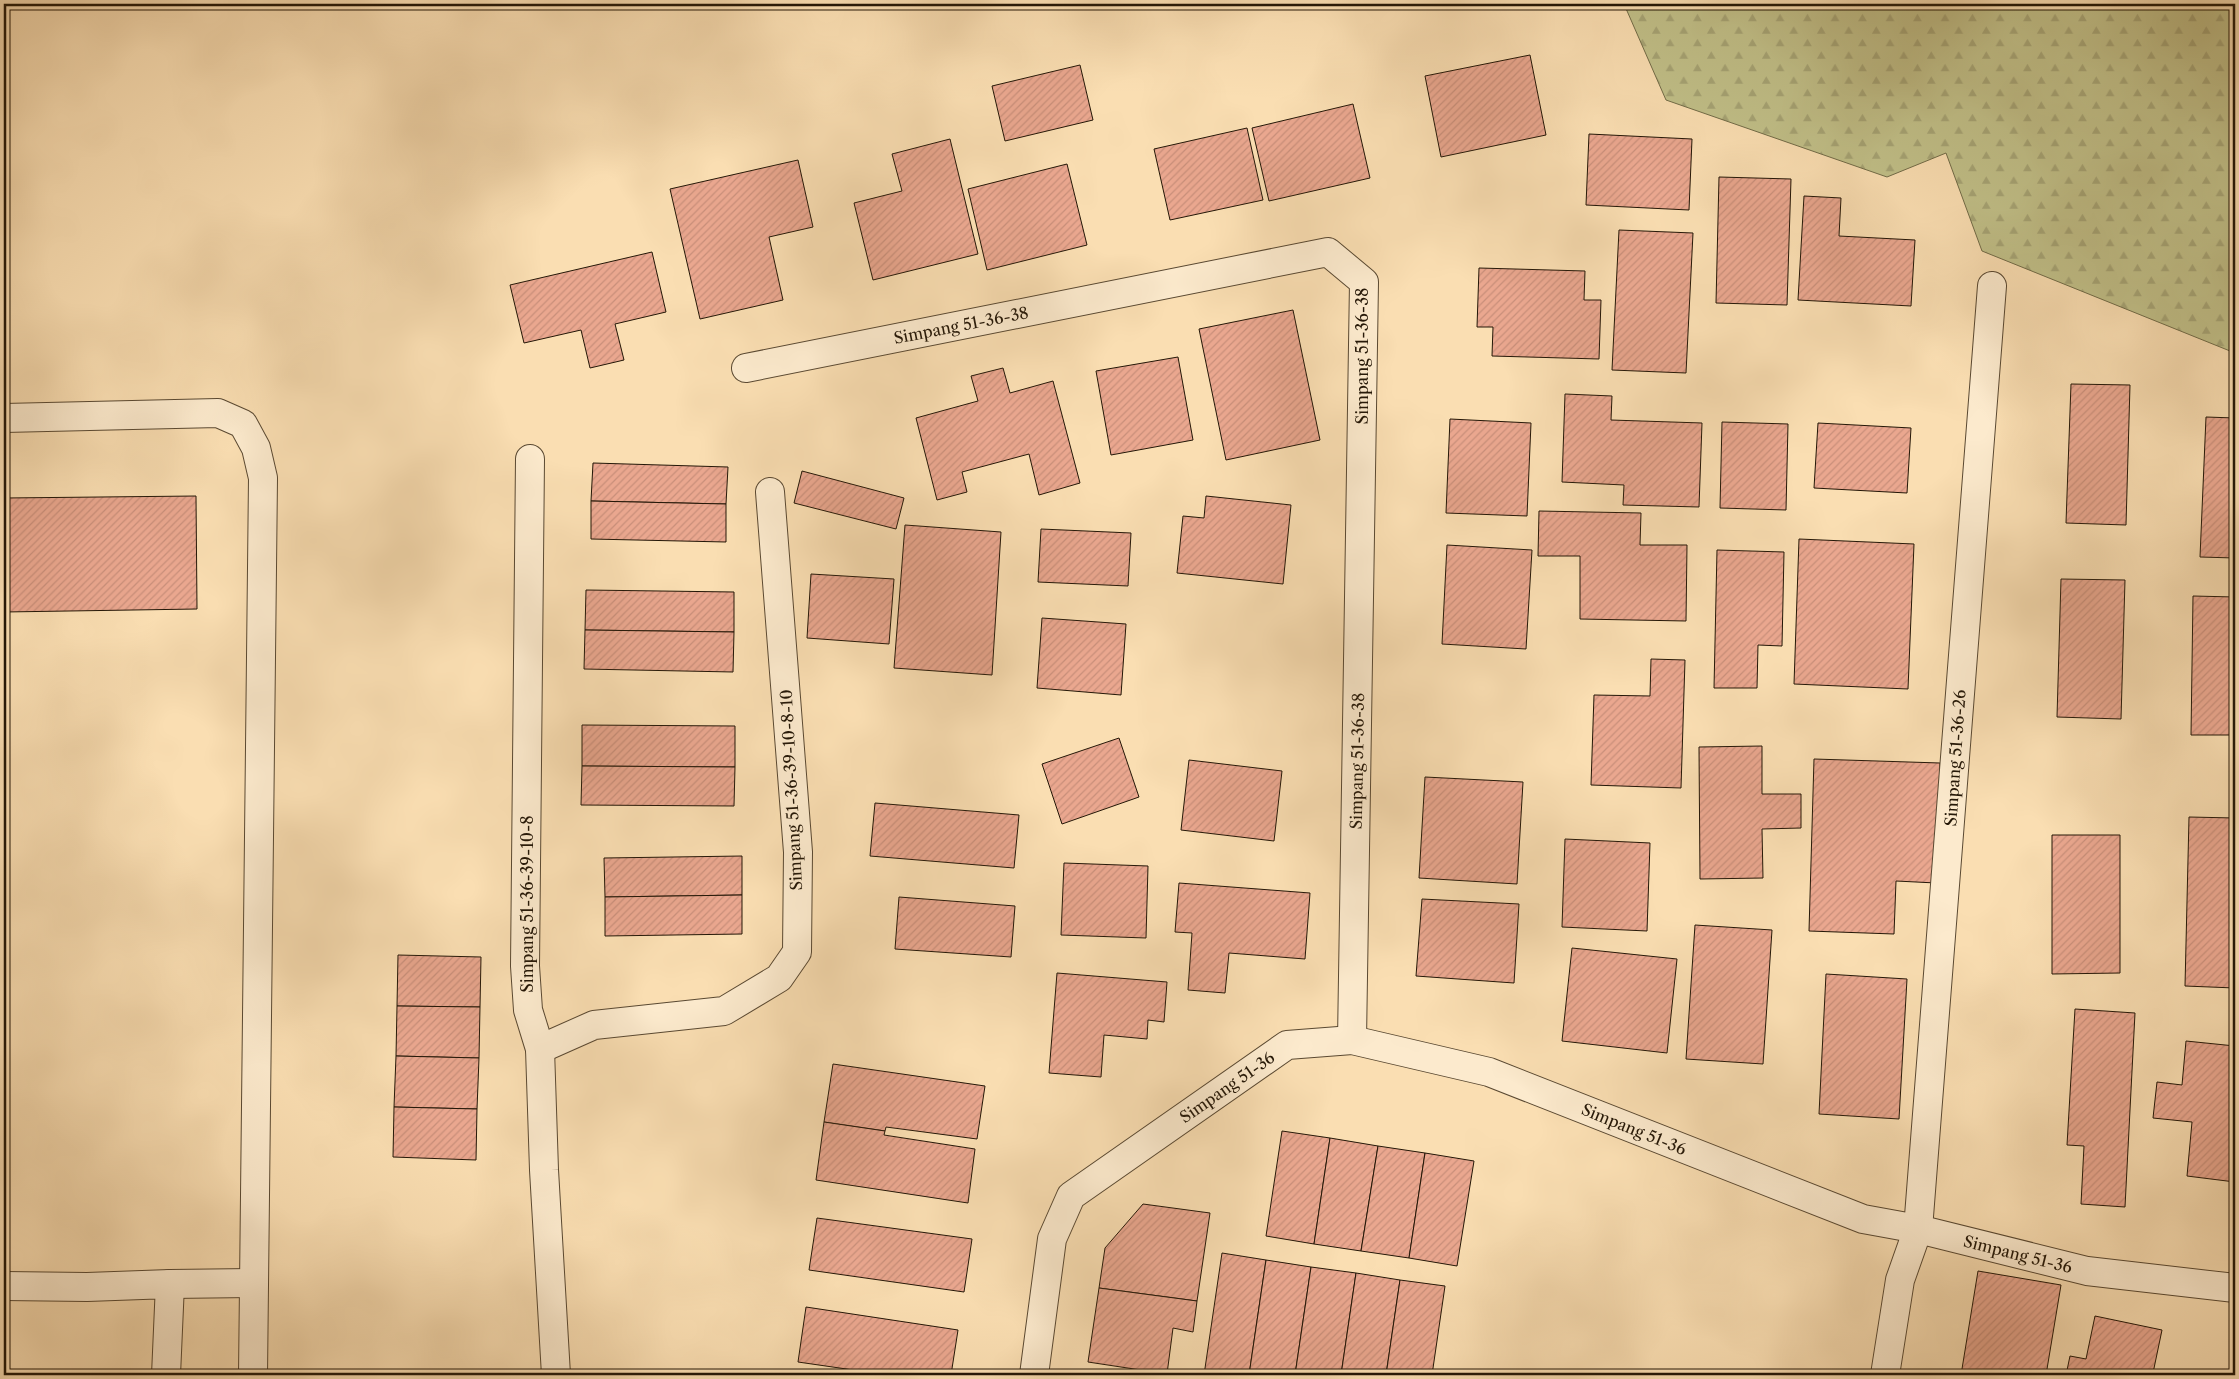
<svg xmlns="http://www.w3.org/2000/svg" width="2239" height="1379" viewBox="0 0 2239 1379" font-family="'Libre Caslon Text',serif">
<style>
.forest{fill:url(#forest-firs);stroke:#726c48}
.building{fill:url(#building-hatch);stroke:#241707}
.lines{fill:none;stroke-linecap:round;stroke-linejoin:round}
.minor-casing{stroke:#5a4932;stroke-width:30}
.minor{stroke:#fceacd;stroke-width:28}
.labels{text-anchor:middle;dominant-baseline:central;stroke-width:4;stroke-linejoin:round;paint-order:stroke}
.street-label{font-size:16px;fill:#241707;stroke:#fceacd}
</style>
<defs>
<pattern id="forest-firs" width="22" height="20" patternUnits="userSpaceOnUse" patternTransform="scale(1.25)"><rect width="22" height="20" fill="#c1c089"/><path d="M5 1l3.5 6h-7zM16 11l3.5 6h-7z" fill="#a6a475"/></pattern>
<pattern id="building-hatch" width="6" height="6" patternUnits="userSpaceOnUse" patternTransform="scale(1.25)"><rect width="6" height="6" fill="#eaa78f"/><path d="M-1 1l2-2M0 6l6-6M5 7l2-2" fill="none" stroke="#c98f7a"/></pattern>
</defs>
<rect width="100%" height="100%" fill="#fadeb2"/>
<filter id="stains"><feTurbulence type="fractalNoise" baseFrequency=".004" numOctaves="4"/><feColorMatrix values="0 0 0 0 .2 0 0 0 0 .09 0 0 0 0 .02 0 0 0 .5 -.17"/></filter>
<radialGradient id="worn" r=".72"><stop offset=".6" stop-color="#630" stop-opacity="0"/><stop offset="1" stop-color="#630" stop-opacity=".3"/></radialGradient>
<!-- forest -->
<path class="forest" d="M 1624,4 L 2235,4 L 2235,353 L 1982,251 L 1946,153 L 1887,177 L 1666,100 Z"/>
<!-- building -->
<g class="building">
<path d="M 1530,55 L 1546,135 L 1441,157 L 1425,76 Z"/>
<path d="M 1080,65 L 1093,120 L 1005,141 L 992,86 Z"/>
<path d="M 1353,104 L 1370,178 L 1269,201 L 1252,128 Z"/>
<path d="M 1247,128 L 1263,200 L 1170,220 L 1154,149 Z"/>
<path d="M 1589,134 L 1692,139 L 1689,210 L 1586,205 Z"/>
<path d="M 950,139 L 978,254 L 873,280 L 854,203 L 902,191 L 892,154 Z"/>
<path d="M 798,160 L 813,227 L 769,237 L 783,300 L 700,319 L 670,189 Z"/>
<path d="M 1067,164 L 1087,245 L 987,270 L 968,189 Z"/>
<path d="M 1719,177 L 1791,179 L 1787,305 L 1716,303 Z"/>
<path d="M 1804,196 L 1841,198 L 1839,236 L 1915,240 L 1911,306 L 1798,300 Z"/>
<path d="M 1619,230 L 1693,233 L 1686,373 L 1612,370 Z"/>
<path d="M 652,252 L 666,312 L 615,324 L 624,360 L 590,368 L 581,330 L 524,343 L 510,285 Z"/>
<path d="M 1479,268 L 1585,271 L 1584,300 L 1601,300 L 1599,359 L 1492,356 L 1493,327 L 1477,327 Z"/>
<path d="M 1293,310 L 1320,440 L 1226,460 L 1199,329 Z"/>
<path d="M 1178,357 L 1193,440 L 1111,455 L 1096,371 Z"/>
<path d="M 1003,368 L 1010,393 L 1053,381 L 1080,483 L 1039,495 L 1029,454 L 962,472 L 967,492 L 937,500 L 916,418 L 978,401 L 971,376 Z"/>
<path d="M 2071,384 L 2130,385 L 2126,525 L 2066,523 Z"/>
<path d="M 1565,394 L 1612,396 L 1611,420 L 1702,423 L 1699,507 L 1623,505 L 1624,485 L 1562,482 Z"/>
<path d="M 2206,417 L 2235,418 L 2235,558 L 2200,557 Z"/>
<path d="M 1450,419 L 1531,423 L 1527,516 L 1446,513 Z"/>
<path d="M 1722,422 L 1788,424 L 1786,510 L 1720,508 Z"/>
<path d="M 1818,423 L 1911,428 L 1907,493 L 1814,488 Z"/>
<path d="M 593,463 L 728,467 L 726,504 L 591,501 Z"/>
<path d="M 802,471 L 904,498 L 896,529 L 794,503 Z"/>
<path d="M 196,496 L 197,609 L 4,612 L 4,498 Z"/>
<path d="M 1206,496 L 1291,505 L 1283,584 L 1177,573 L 1183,516 L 1204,518 Z"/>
<path d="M 591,501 L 726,504 L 726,542 L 591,539 Z"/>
<path d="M 1539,511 L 1641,513 L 1640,545 L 1687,545 L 1686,621 L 1580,619 L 1580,556 L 1538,556 Z"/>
<path d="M 905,525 L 1001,532 L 992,675 L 894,668 Z"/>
<path d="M 1041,529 L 1131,533 L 1128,586 L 1038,582 Z"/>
<path d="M 1799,539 L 1914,544 L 1908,689 L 1794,684 Z"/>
<path d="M 1447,545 L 1532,550 L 1526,649 L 1442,644 Z"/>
<path d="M 1717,550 L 1784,552 L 1782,646 L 1758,645 L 1757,688 L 1714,688 Z"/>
<path d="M 811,574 L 894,579 L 889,644 L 807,638 Z"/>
<path d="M 2061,579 L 2125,580 L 2121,719 L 2057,717 Z"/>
<path d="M 586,590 L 734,592 L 734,632 L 585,630 Z"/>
<path d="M 2193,596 L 2235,597 L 2235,735 L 2191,735 Z"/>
<path d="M 1042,618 L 1126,624 L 1121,695 L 1037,688 Z"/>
<path d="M 585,630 L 734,632 L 733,672 L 584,669 Z"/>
<path d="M 1651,659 L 1685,660 L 1681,788 L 1591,785 L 1594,695 L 1650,696 Z"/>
<path d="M 582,725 L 735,726 L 735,767 L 582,766 Z"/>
<path d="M 1119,738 L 1139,797 L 1062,824 L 1042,764 Z"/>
<path d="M 1762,746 L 1762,794 L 1801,794 L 1801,828 L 1762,829 L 1763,878 L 1700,879 L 1699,747 Z"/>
<path d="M 1814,759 L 1940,763 L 1936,883 L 1896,881 L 1894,934 L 1809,931 Z"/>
<path d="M 1189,760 L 1282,771 L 1274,841 L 1181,830 Z"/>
<path d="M 582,766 L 735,767 L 734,806 L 581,805 Z"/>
<path d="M 1425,777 L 1523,782 L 1517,884 L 1419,878 Z"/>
<path d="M 875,803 L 1019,815 L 1014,868 L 870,856 Z"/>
<path d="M 2189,817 L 2235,818 L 2235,988 L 2185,986 Z"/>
<path d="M 2052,835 L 2120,835 L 2120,973 L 2052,974 Z"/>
<path d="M 1565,839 L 1650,843 L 1647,931 L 1562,927 Z"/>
<path d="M 742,856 L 742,895 L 605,897 L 604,858 Z"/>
<path d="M 1064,863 L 1148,866 L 1146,938 L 1061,935 Z"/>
<path d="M 1179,883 L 1310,893 L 1305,959 L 1229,953 L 1225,993 L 1188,990 L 1192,933 L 1175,932 Z"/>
<path d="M 742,895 L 742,934 L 605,936 L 605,897 Z"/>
<path d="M 899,897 L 1015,906 L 1011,957 L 895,949 Z"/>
<path d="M 1422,899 L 1519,904 L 1514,983 L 1416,976 Z"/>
<path d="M 1695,925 L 1772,930 L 1763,1064 L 1686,1059 Z"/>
<path d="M 1572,948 L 1677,959 L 1667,1053 L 1562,1041 Z"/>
<path d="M 398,955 L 481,957 L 480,1007 L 397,1006 Z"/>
<path d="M 1057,973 L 1167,982 L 1164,1022 L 1148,1020 L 1147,1039 L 1104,1035 L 1101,1077 L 1049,1073 Z"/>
<path d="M 1826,974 L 1907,979 L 1899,1119 L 1819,1114 Z"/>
<path d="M 397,1006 L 480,1007 L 479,1058 L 396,1056 Z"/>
<path d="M 2075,1009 L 2135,1013 L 2125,1207 L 2081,1204 L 2084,1146 L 2067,1145 Z"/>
<path d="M 2186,1041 L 2235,1046 L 2235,1182 L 2187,1176 L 2192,1122 L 2153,1118 L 2157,1082 L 2182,1085 Z"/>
<path d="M 396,1056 L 479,1058 L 477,1109 L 394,1107 Z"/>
<path d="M 833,1064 L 985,1086 L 977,1139 L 886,1127 L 885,1131 L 824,1122 Z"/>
<path d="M 394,1107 L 477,1109 L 476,1160 L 393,1157 Z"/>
<path d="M 824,1122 L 885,1131 L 884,1135 L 975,1149 L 968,1203 L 816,1180 Z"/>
<path d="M 1282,1131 L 1330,1138 L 1314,1244 L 1266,1236 Z"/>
<path d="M 1330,1138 L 1378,1146 L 1361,1251 L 1314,1244 Z"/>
<path d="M 1378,1146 L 1425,1153 L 1409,1258 L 1361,1251 Z"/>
<path d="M 1425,1153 L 1474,1161 L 1457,1266 L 1409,1258 Z"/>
<path d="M 1143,1204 L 1210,1213 L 1197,1301 L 1099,1288 L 1105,1248 Z"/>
<path d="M 817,1218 L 972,1239 L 964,1292 L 809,1270 Z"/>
<path d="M 1222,1253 L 1266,1260 L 1249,1375 L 1204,1375 Z"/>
<path d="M 1266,1260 L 1311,1267 L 1295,1375 L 1249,1375 Z"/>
<path d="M 1311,1267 L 1356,1273 L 1341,1375 L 1295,1375 Z"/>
<path d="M 1978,1271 L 2061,1285 L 2046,1375 L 1961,1375 Z"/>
<path d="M 1356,1273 L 1400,1280 L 1386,1375 L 1341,1375 Z"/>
<path d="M 1400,1280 L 1445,1286 L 1432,1375 L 1386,1375 Z"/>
<path d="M 1099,1288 L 1197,1301 L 1193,1332 L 1173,1328 L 1167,1374 L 1088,1362 Z"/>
<path d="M 806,1307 L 958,1330 L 951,1375 L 888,1375 L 798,1362 Z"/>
<path d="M 2095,1316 L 2162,1330 L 2153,1373 L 2166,1375 L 2066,1375 L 2070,1356 L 2086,1359 Z"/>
</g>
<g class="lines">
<!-- minor casing -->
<g class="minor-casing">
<g id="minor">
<path d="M 746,368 L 1328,252 L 1364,282 L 1352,1040"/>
<path d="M 4,418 L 218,413 L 243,424 L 256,448 L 263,478 L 253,1375"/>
<path d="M 530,459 L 525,966 L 528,1010 L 540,1049 L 544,1170 L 556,1375"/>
<path d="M 540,1049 L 594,1025 L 724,1011 L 779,978 L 797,952 L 798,852 L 770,492"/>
<path d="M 170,1284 L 252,1283"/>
<path d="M 4,1286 L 87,1287 L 170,1284 L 166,1375"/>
<path d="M 1034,1375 L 1052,1239 L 1071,1196 L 1287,1045 L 1352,1040 L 1489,1072 L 1863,1219 L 1918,1229 L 2087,1271 L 2235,1288"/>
<path d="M 1885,1375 L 1900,1280 L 1918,1229 L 1992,286"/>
</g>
</g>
<!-- minor -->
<use href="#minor" class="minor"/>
</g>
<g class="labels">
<!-- street labels -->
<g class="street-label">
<text transform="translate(961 325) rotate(-11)">Simpang 51-36-38</text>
<text transform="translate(1362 356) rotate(-90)">Simpang 51-36-38</text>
<text transform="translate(1955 758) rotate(-86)">Simpang 51-36-26</text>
<text transform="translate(1357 761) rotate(-89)">Simpang 51-36-38</text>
<text transform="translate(791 790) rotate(-93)">Simpang 51-36-39-10-8-10</text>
<text transform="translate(527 904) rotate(-90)">Simpang 51-36-39-10-8</text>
<text transform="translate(1227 1087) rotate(-35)">Simpang 51-36</text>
<text transform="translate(1634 1129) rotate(22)">Simpang 51-36</text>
<text transform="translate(2018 1254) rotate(14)">Simpang 51-36</text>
</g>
</g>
<!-- margin -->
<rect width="2239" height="1379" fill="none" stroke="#fadeb2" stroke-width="20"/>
<rect x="5" y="5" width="2229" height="1369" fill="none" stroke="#241707" stroke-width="2.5"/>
<rect x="10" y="10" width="2219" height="1359" fill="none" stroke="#241707"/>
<rect width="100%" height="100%" filter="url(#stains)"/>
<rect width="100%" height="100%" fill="url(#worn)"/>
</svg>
